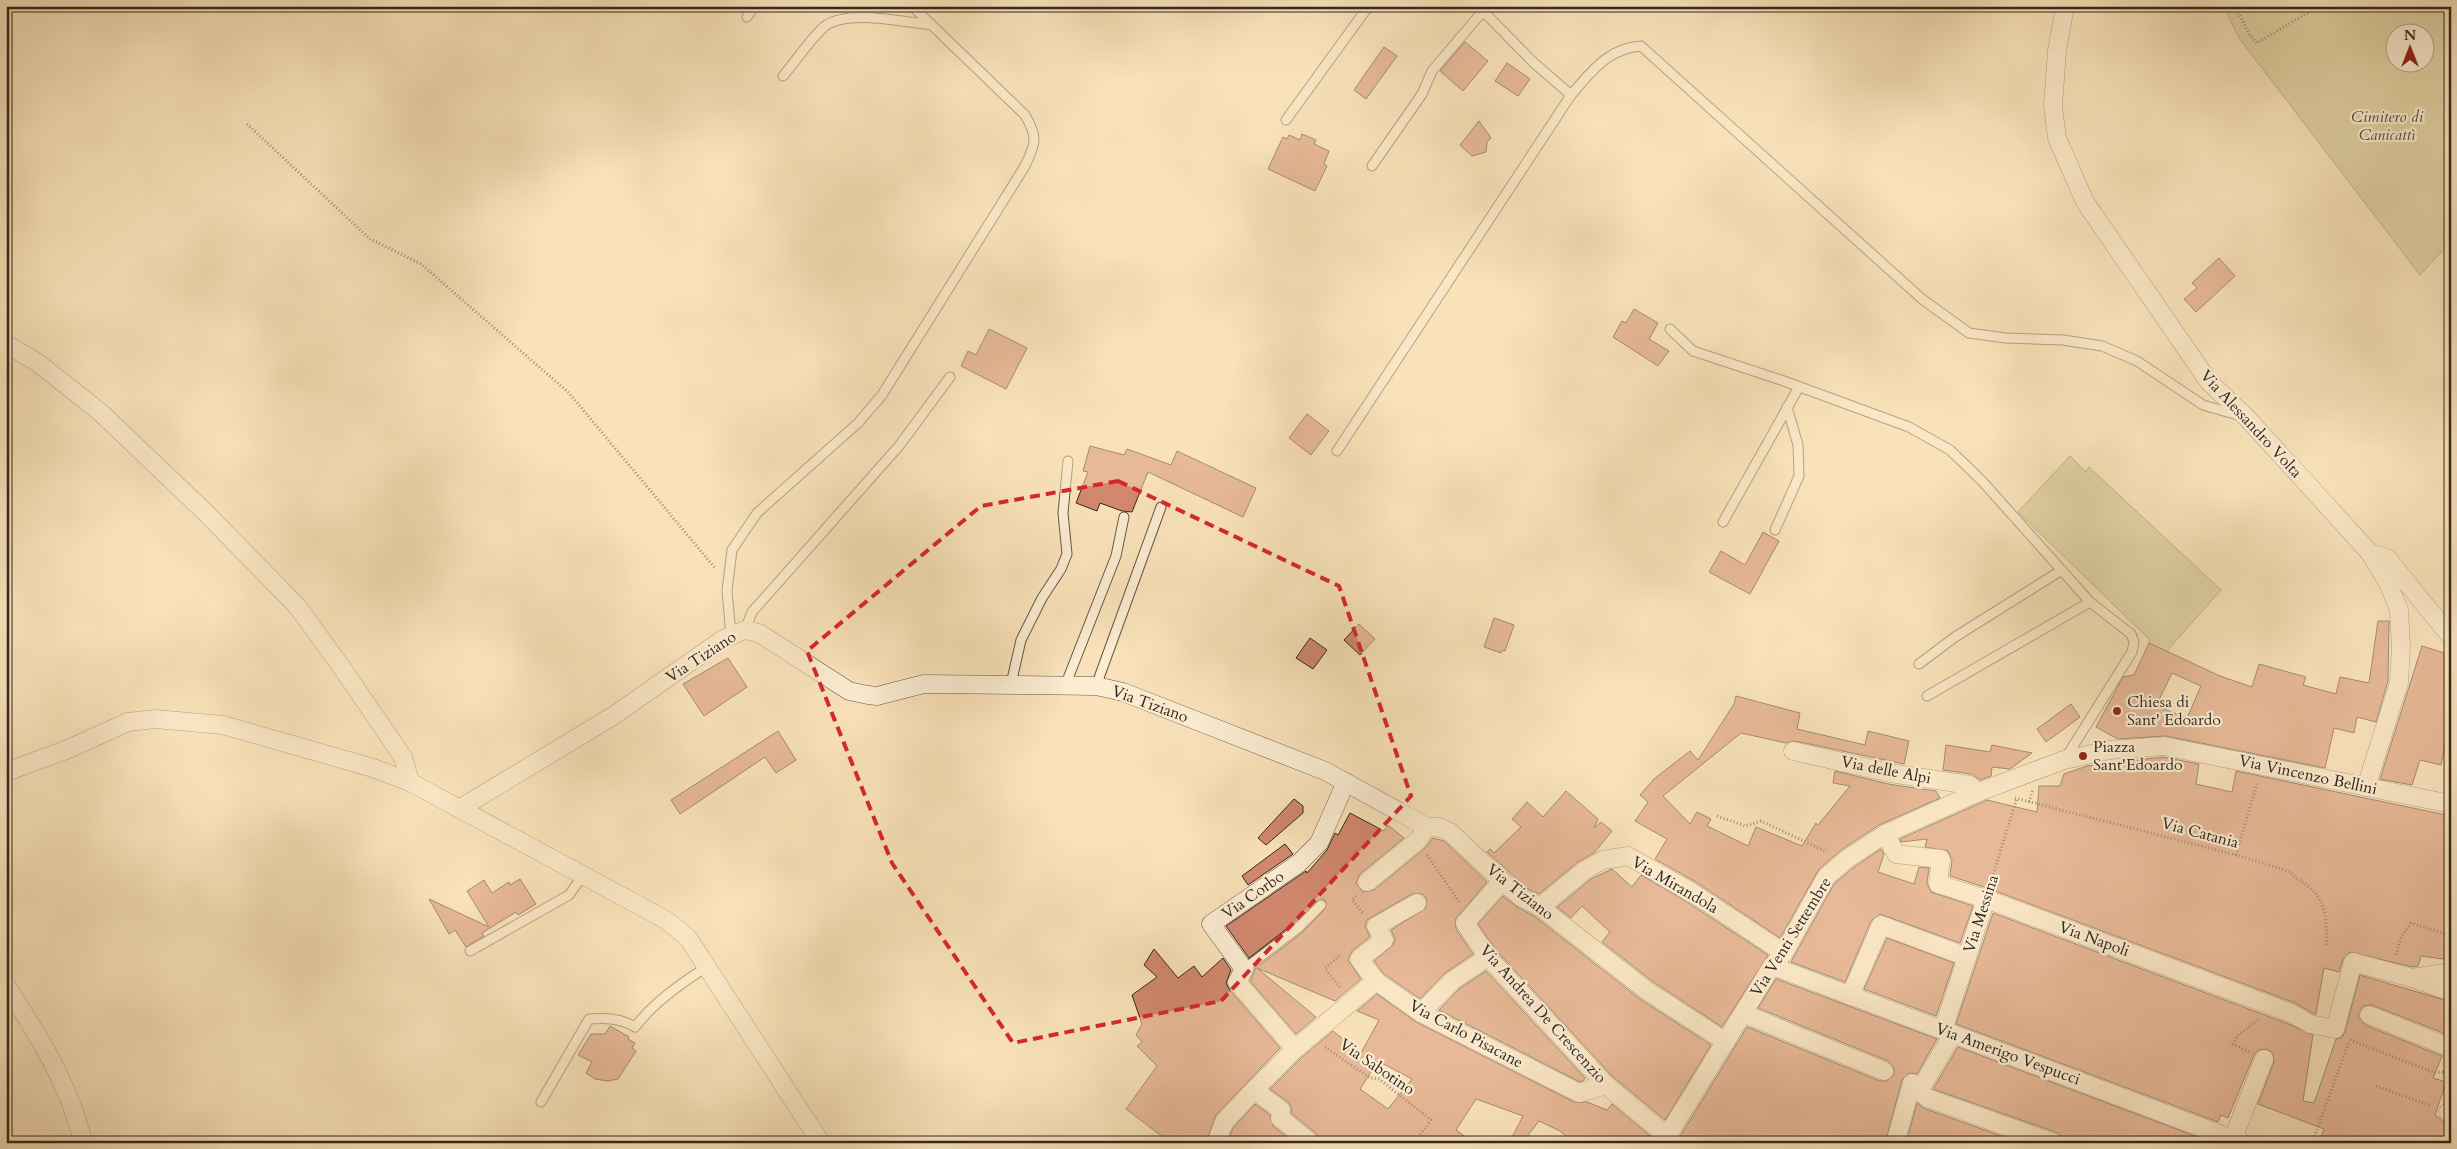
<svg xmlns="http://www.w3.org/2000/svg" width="2457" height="1149" viewBox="0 0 2457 1149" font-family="Cardo,serif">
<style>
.green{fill:#c5c18b;stroke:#7c7454;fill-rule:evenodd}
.building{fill:#d2886f;stroke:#33281d;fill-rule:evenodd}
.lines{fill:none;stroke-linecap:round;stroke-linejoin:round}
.service-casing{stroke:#645644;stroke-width:11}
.minor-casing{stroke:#645644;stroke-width:19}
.path{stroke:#33281d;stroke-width:3;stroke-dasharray:1 2.5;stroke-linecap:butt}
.service{stroke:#fbecd2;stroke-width:9}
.minor{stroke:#fbecd2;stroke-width:18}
.marked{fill:none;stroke:#d62828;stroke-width:4;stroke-dasharray:10 6;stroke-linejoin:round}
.poi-dot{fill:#8f2418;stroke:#fbecd2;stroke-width:2}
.labels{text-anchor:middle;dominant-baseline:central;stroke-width:4.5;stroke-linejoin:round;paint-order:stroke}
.park-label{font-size:16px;font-style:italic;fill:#584e38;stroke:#fbecd2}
.street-label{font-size:16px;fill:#33281d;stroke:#fbecd2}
.poi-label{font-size:16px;fill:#33281d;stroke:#fbecd2;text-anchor:start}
</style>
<rect width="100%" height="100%" fill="#f9e2ba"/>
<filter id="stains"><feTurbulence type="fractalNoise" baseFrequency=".004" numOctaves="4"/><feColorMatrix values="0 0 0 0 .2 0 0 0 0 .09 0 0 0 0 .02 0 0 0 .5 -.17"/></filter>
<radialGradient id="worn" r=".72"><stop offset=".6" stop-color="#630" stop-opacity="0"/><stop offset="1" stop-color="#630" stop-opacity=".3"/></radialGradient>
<!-- green -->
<g class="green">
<path d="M 2223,6 L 2451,6 L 2451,242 L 2420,275 L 2239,38 ZM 2394,32 L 2424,32 L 2424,62 L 2394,62 Z"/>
<path d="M 2070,456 L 2086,472 L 2089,467 L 2221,590 L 2166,652 L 2149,643 L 2149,639 L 2018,512 Z"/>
</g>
<!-- building -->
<g class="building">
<path d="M 1465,42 L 1488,61 L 1463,91 L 1440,71 Z"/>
<path d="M 1384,47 L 1397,56 L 1366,99 L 1354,90 Z"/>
<path d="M 1507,63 L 1530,79 L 1518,96 L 1495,81 Z"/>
<path d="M 1479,121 L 1491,138 L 1487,142 L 1486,152 L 1472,156 L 1460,145 Z"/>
<path d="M 1302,134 L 1316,140 L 1314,144 L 1329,151 L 1324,164 L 1327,166 L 1315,191 L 1268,169 L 1283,137 L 1287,139 L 1289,135 L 1300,140 Z"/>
<path d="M 2219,258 L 2235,276 L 2196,312 L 2184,299 L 2197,288 L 2192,283 Z"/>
<path d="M 1634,309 L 1658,323 L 1649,339 L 1669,351 L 1658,366 L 1613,337 L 1622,321 L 1626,323 Z"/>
<path d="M 989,329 L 1027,348 L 1006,389 L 961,366 L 968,351 L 976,355 Z"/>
<path d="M 1307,414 L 1329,431 L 1311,455 L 1289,438 Z"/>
<path d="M 1090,446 L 1124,455 L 1127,449 L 1171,465 L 1177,451 L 1256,488 L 1243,517 L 1148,472 L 1132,512 L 1122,511 L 1100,503 L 1097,511 L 1076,503 L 1088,472 L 1083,471 Z"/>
<path d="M 1763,532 L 1779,541 L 1750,594 L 1709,572 L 1721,551 L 1745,565 Z"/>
<path d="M 1494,618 L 1514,625 L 1505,651 L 1503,650 L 1501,653 L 1484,647 Z"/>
<path d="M 2378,621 L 2389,621 L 2388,681 L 2376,722 L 2357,717 L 2354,733 L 2334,728 L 2325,768 L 2166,736 L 2118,739 L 2096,727 L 2123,677 L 2134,675 L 2149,643 L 2220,676 L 2252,687 L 2259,664 L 2306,677 L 2303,685 L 2336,694 L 2340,677 L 2369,683 ZM 2172,673 L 2201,686 L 2187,718 L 2156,706 Z"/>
<path d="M 1359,624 L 1375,639 L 1360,655 L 1344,640 Z"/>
<path d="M 1310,638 L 1327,650 L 1313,669 L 1296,658 Z"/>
<path d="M 2422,646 L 2451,655 L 2451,740 L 2446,739 L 2441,765 L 2420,760 L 2412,785 L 2380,779 Z"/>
<path d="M 728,658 L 747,687 L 704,716 L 683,684 Z"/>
<path d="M 1736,696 L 1800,713 L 1797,729 L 1865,745 L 1868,731 L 1909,741 L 1904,764 L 1795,741 L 1786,743 L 1741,733 L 1663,796 L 1690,824 L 1697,812 L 1711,819 L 1707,826 L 1748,846 L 1756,827 L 1802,846 L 1816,823 L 1818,825 L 1850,786 L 1833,783 L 1835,771 L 1888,784 L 1936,791 L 1940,798 L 1879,825 L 1841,850 L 1819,869 L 1780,938 L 1696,882 L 1655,859 L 1667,839 L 1635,821 L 1648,802 L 1640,795 L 1654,779 L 1690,751 L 1698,760 L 1734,704 Z"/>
<path d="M 2071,704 L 2080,717 L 2046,742 L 2037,729 Z"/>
<path d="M 778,731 L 796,760 L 776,773 L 765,757 L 680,814 L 671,800 Z"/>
<path d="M 1946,745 L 1990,752 L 1992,745 L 2032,753 L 2010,769 L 1992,767 L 1991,776 L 1980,780 L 1972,774 L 1943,770 Z"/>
<path d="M 2163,757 L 2199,764 L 2196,784 L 2232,792 L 2236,771 L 2451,816 L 2451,960 L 2421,956 L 2418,966 L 2413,967 L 2350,952 L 2343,959 L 2339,972 L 2324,968 L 2316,1014 L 2314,1014 L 2295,1003 L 1990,889 L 1950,876 L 1952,860 L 1948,851 L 1925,847 L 1927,839 L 1901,842 L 1900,839 L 1987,800 L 2037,812 L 2039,786 L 2060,786 L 2064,774 L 2087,766 Z"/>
<path d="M 1566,791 L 1598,819 L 1594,828 L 1601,822 L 1612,831 L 1595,852 L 1578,862 L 1539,894 L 1528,889 L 1487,852 L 1490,849 L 1494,853 L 1521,827 L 1512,819 L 1527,802 L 1543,817 Z"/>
<path d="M 1294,799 L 1303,806 L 1303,813 L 1266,845 L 1258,838 Z"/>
<path d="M 1350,813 L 1384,831 L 1388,825 L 1404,838 L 1360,874 L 1356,883 L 1363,892 L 1374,890 L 1425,848 L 1433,838 L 1444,841 L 1487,882 L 1455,920 L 1456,929 L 1473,954 L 1445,973 L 1420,999 L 1383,973 L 1374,961 L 1393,945 L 1395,939 L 1391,930 L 1426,908 L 1426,898 L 1423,894 L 1412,894 L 1367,920 L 1365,926 L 1370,937 L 1352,951 L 1348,960 L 1361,979 L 1335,1001 L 1257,968 L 1316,1017 L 1296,1034 L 1250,981 L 1255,969 L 1302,933 L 1325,909 L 1326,901 L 1322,899 L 1317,901 L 1294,923 L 1249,958 L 1226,926 L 1306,871 L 1307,873 L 1327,850 L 1335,833 L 1338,835 Z"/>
<path d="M 1285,844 L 1293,854 L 1248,885 L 1242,876 Z"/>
<path d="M 1881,849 L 1884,854 L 1878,872 L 1914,884 L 1919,867 L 1929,868 L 1927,883 L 1931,892 L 1973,906 L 1960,943 L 1880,914 L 1871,921 L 1845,982 L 1791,962 L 1834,884 L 1853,868 Z"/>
<path d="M 1612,869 L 1632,887 L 1641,875 L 1684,900 L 1768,955 L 1722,1027 L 1652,981 L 1602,942 L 1610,932 L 1582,906 L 1571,918 L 1557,907 L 1591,879 Z"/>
<path d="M 520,879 L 536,904 L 518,915 L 516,912 L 482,933 L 484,936 L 466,947 L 455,930 L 449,934 L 429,899 L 489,927 L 467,891 L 484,880 L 492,893 L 509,882 L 510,885 Z"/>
<path d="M 1503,896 L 1517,907 L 1534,916 L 1640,999 L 1711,1045 L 1665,1120 L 1613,1077 L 1496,950 L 1478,924 Z"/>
<path d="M 1993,913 L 2286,1023 L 2313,1035 L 2303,1101 L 2314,1103 L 2336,1039 L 2342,1037 L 2345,1032 L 2360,975 L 2451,1002 L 2451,1036 L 2372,1005 L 2363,1006 L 2358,1016 L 2365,1025 L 2442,1056 L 2433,1078 L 2446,1082 L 2435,1115 L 2444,1122 L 2451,1123 L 2451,1143 L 2319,1143 L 2324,1129 L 2258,1104 L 2274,1062 L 2273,1053 L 2267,1049 L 2258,1050 L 2254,1055 L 2228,1118 L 2221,1115 L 2218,1122 L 1956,1024 Z"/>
<path d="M 1887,938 L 1954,963 L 1936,1016 L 1864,989 Z"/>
<path d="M 1154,949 L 1178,978 L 1194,966 L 1202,977 L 1223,958 L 1231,970 L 1226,983 L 1229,989 L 1280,1048 L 1216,1115 L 1206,1143 L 1171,1143 L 1126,1109 L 1157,1066 L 1137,1046 L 1142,1042 L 1136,1035 L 1142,1024 L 1132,995 L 1157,977 L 1144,965 Z"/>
<path d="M 1486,971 L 1585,1078 L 1583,1081 L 1580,1082 L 1439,1010 L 1459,989 Z"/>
<path d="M 1776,979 L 1937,1039 L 1917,1074 L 1909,1073 L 1902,1080 L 1885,1143 L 1676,1143 L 1747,1027 L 1880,1081 L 1886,1081 L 1894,1075 L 1894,1069 L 1888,1061 L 1758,1008 Z"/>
<path d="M 1377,994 L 1416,1022 L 1574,1102 L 1587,1102 L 1607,1110 L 1612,1104 L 1654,1139 L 1652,1143 L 1574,1143 L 1560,1131 L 1539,1121 L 1522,1143 L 1509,1143 L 1523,1116 L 1476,1099 L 1456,1130 L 1474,1143 L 1321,1143 L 1318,1135 L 1291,1113 L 1291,1106 L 1288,1102 L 1270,1089 L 1302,1057 L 1333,1031 L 1361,1053 L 1379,1020 L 1357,1011 ZM 1378,1061 L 1412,1079 L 1388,1109 L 1360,1089 Z"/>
<path d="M 610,1026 L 629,1037 L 628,1039 L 635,1043 L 632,1048 L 636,1051 L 618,1079 L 608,1081 L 595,1079 L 586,1073 L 592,1062 L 578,1055 L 591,1034 L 605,1034 Z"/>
<path d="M 1958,1047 L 2211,1142 L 2211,1143 L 2064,1143 L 2062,1137 L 2058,1133 L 1933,1089 Z"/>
<path d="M 1917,1103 L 1923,1108 L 2021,1143 L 1906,1143 Z"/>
<path d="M 1255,1104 L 1270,1115 L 1273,1126 L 1294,1143 L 1227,1143 L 1233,1128 Z"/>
</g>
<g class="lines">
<!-- service casing -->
<g class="service-casing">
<g id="service">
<path d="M 1478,6 L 1534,63 L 1571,95"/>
<path d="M 747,17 L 754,6"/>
<path d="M 783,76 C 796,61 811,38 825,26 C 848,9 904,22 931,25"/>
<path d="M 1286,120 L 1365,11 L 1371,6"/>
<path d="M 1372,166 L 1422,94 L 1432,71 L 1483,11"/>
<path d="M 1670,329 L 1693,351 L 1781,380 L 1909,427 L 1950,450 L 1982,481 L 2090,602 L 2131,634 L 2134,642 L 2132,652 L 2065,759"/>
<path d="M 1337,451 L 1571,95 C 1591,72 1608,48 1641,46 L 1922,299 L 1969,333 L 2006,338 L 2063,340 L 2102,346 L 2137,361 L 2203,405 L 2241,416"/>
<path d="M 1723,522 L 1799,387"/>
<path d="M 1775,530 L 1799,476 L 1798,445 L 1787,407"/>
<path d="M 745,630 L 752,612 L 899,446 L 950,377"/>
<path d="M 731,635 L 727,591 L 732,550 L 757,513 L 858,423 L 882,395 L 1025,166 C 1036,143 1038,137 1025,115 L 912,6"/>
<path d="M 1919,664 L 1955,637 L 2062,570"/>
<path d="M 1011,684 L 1021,640 L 1042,598 L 1061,569 L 1067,554 L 1063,513 L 1068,461"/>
<path d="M 1065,686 L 1116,556 L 1124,517"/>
<path d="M 1096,686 L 1161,507"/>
<path d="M 1927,696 L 2090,602"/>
<path d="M 470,951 L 569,895 L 583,875"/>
<path d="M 1244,969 L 1298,928 L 1321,905"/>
<path d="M 541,1102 L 589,1019 C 606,1018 620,1018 635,1027 C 654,1002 681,983 707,967"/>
</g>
</g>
<!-- minor casing -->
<g class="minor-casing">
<g id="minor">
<path d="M 2065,6 L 2057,51 L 2053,106 L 2057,138 L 2085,202 L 2209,382 L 2248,419 L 2370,553 L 2389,585 L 2399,610 L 2401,646 L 2399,683 L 2366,787"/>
<path d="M 6,344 L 38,363 L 100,412 L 206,513 L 297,606 L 340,665 L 403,757 L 410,782"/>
<path d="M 2370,553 L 2387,558 L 2451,637"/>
<path d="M 1793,751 L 1890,773 L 1970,785 L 1976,793"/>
<path d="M 6,772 L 66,750 L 128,722 L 155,719 L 223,725 L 373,768 L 410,782 L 666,920 L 688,938 L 821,1143"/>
<path d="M 459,809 L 613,716 L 723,639 L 745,630 L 759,633 L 849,691 L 868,695 L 877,696 L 924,684 L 1096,686 L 1123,692 L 1325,771 L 1427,827 L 1439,827 L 1450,832 L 1502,881 L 1522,898 L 1540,907 L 1646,990 L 1726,1042"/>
<path d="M 1885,834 L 1896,854 L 1941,859 L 1938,884 L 1986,899 L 2291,1013 L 2310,1024 L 2335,1029 L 2353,962 L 2412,978 L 2451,972"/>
<path d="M 1502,881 L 1465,923 L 1488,957 L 1606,1085 L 1667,1136"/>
<path d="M 1367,882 L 1418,840 L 1427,827"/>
<path d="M 1540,907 L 1585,870 L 1603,860 L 1628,856 L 1690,891 L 1784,953"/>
<path d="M 1772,966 L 2243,1143"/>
<path d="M 2415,979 L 2451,992"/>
<path d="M 1376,981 L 1359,959 L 1384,940 L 1376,926 L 1417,903"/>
<path d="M 6,985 C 38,1035 70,1085 83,1143"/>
<path d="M 1850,996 L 1881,925 L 1967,957"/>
<path d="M 1421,1013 L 1452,981 L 1488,957"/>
<path d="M 1744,1014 L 1884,1071"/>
<path d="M 2369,1015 L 2451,1048"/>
<path d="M 1943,1030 L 1986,899"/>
<path d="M 1295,1049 L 1237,982 L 1244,969 L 1211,924 L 1299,863 L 1319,843 L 1346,782"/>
<path d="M 1254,1090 L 1281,1110 L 1280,1118 L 1311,1143"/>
<path d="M 1919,1091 L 1953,1034"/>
<path d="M 2448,1112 L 2451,1113"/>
<path d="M 2233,1139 L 2264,1059"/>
<path d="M 1216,1143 L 1224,1122 L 1254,1090 L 1295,1049 L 1376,981 L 1421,1013 L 1579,1093 L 1606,1085"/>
<path d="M 1663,1143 L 1772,966 L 1784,953 L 1826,877 L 1847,859 L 1885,834 L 1976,793 L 2064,760 L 2109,750 L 2164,746 L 2451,804"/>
<path d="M 1895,1143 L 1912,1083 L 1927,1098 L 2054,1143"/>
</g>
</g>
<!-- path -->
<g class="path">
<path d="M 2235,6 L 2249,34 L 2257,43 L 2319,6"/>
<path d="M 247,124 L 370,239 L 421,264 L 569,393 L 715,568"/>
<path d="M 2015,798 L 2236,855 L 2291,872 C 2296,880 2302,881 2309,887 C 2328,902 2326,925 2327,946"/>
<path d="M 2029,802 L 2033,790"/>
<path d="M 1717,816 L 1746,826 L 1761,821 L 1827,852"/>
<path d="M 1427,855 L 1460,903"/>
<path d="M 2236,855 L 2257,784"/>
<path d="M 1991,881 L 2017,798"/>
<path d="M 1356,896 L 1352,900 L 1364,914"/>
<path d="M 2396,955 L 2400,939 L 2411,923 L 2451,936"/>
<path d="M 1340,987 L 1325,969 L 1341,954"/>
<path d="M 2350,1040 L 2433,1072 L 2445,1072"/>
<path d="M 1325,1047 L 1370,1078 L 1379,1079 L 1431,1120 L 1414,1143"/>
<path d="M 2249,1052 L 2233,1044 L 2237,1036 L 2258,1020"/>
<path d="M 2448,1065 L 2445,1072 L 2451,1088"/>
<path d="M 2376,1086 L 2432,1106"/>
<path d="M 2312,1143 L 2349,1042"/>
</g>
<!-- service -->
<use href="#service" class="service"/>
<!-- minor -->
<use href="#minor" class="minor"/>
</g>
<!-- marked area -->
<path d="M0 0H2457V1149H0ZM 1118,481 L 1339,586 L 1411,796 L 1221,1001 L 1013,1043 L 892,863 L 807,651 L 981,506 Z" fill="#f9e2ba" fill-opacity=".55" fill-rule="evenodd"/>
<path class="marked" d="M 1118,481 L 1339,586 L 1411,796 L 1221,1001 L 1013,1043 L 892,863 L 807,651 L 981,506 Z"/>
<!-- markers -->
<g class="poi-dot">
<circle cx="2117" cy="711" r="5"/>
<circle cx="2083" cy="756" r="5"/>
</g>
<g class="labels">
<!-- park labels -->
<g class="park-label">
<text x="2387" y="117">Cimitero di<tspan x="2387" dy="18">Canicattì</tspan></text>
</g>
<!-- street labels -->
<g class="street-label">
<text transform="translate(2251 424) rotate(47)">Via Alessandro Volta</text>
<text transform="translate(701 657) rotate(-33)">Via Tiziano</text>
<text transform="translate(1150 704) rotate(20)">Via Tiziano</text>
<text transform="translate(1886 770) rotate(11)">Via delle Alpi</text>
<text transform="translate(2308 775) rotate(12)">Via Vincenzo Bellini</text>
<text transform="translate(2200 833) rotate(15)">Via Catania</text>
<text transform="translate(1675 885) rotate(30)">Via Mirandola</text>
<text transform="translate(1520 892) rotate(38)">Via Tiziano</text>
<text transform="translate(1253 895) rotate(-35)">Via Corbo</text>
<text transform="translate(1981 914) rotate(-72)">Via Messina</text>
<text transform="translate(1791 937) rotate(-58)">Via Venti Settembre</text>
<text transform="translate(2094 939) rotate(20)">Via Napoli</text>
<text transform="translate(1543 1014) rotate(48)">Via Andrea De Crescenzio</text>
<text transform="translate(1466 1034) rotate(28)">Via Carlo Pisacane</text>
<text transform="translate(2008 1054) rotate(20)">Via Amerigo Vespucci</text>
<text transform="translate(1377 1067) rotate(34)">Via Sabotino</text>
</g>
<!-- poi labels -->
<g class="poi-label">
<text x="2127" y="702">Chiesa di<tspan x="2127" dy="18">Sant' Edoardo</tspan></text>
<text x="2093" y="747">Piazza<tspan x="2093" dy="18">Sant'Edoardo</tspan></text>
</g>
</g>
<!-- margin -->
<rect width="2457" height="1149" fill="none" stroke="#f9e2ba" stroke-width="25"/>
<rect x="8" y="8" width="2442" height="1134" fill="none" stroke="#33281d" stroke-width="2.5"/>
<rect x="12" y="12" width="2432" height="1124" fill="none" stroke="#33281d"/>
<!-- north arrow -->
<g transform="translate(2410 48)"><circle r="24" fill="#fbecd2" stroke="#ab9e8a"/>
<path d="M0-4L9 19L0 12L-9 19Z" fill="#8f2418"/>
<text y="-8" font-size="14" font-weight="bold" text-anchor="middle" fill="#33281d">N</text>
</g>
<rect width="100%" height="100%" filter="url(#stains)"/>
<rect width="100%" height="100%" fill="url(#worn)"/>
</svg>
